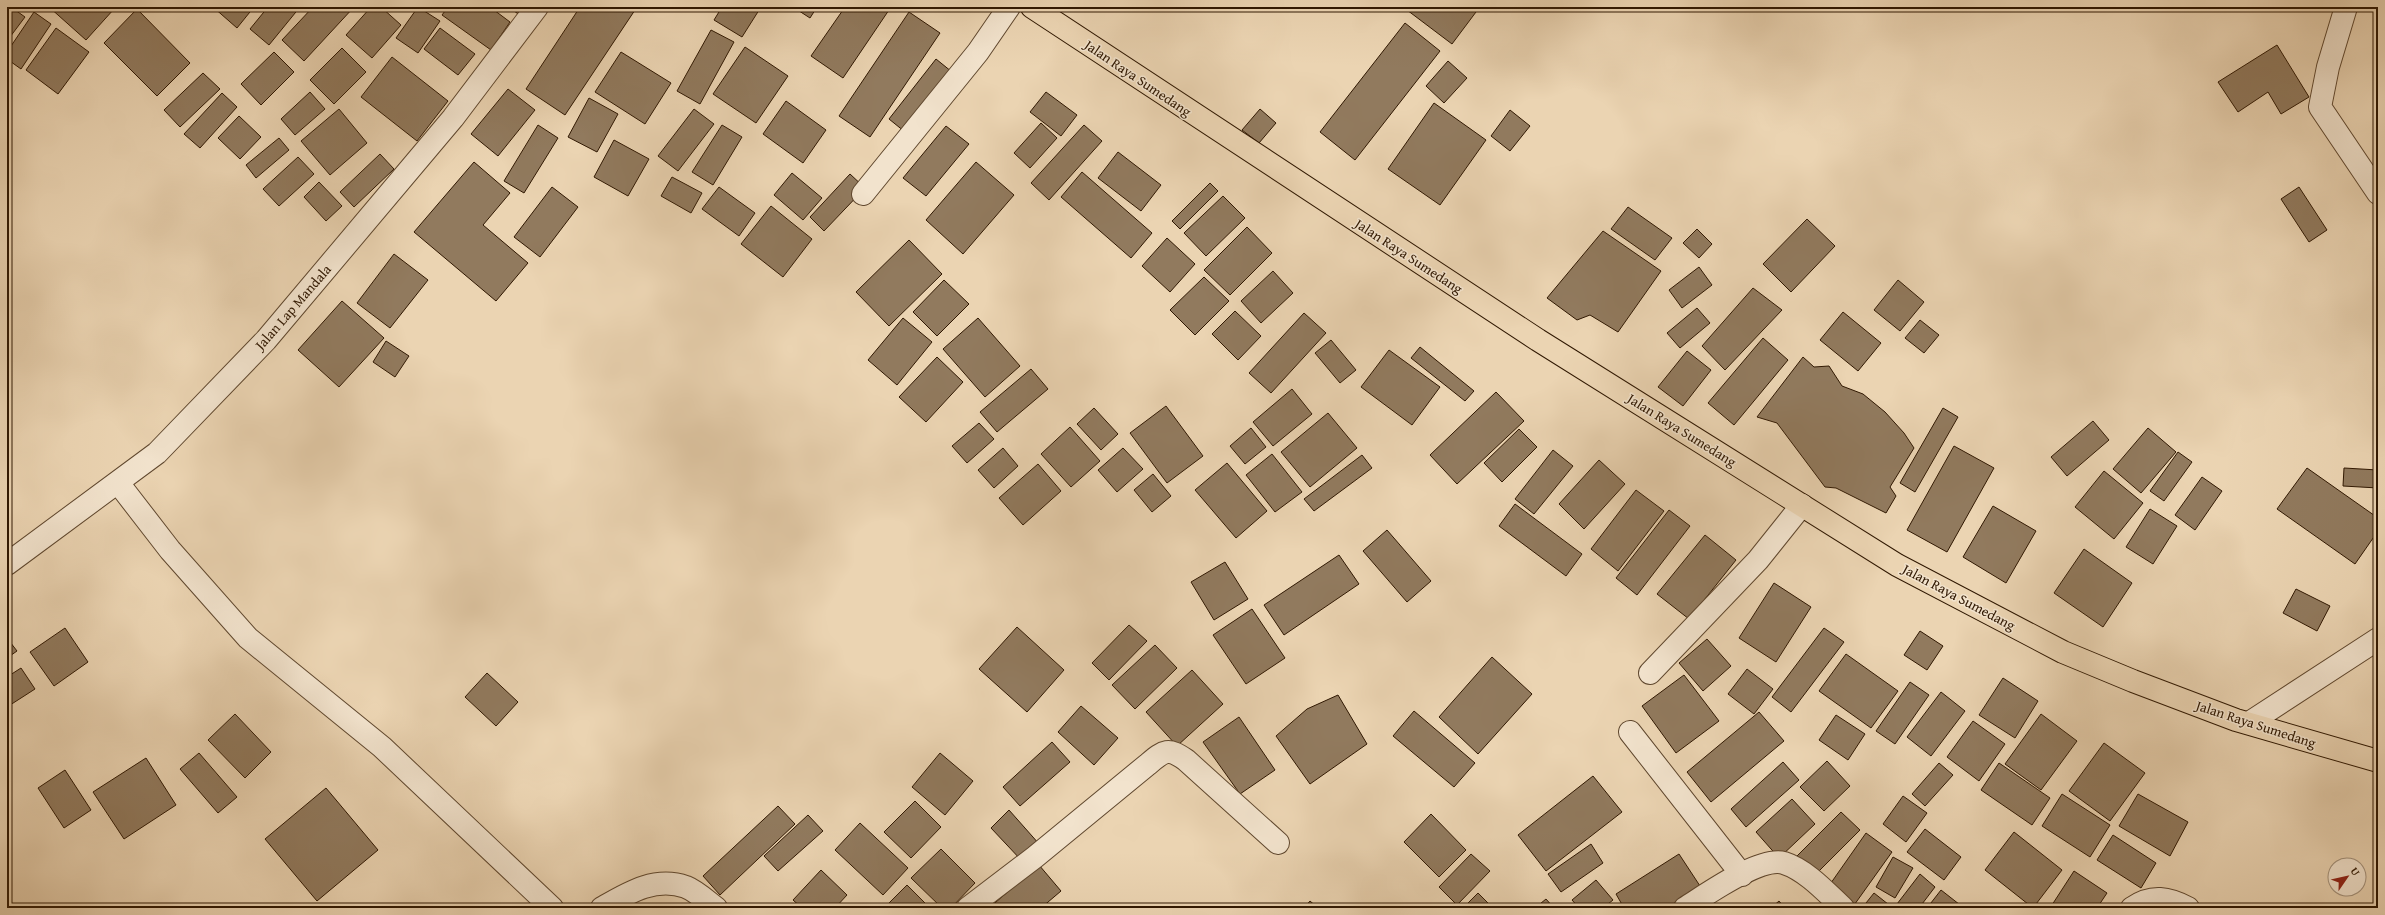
<svg xmlns="http://www.w3.org/2000/svg" width="2385" height="915" viewBox="0 0 2385 915" font-family="'Gentium Book Plus',serif">
<style>
.building{fill:#917a5e;stroke:#301802}
.lines{fill:none;stroke-linecap:round;stroke-linejoin:round}
.street-casing{stroke:#5f472e;stroke-width:24}
.highway-casing{stroke:#301802;stroke-width:24}
.street{stroke:#f2e3cd;stroke-width:22}
.highway{stroke:#ebd4b2;stroke-width:22}
.labels{text-anchor:middle;dominant-baseline:central;stroke-width:3;stroke-linejoin:round;paint-order:stroke}
.street-label{font-size:14px;fill:#301802;stroke:#f2e3cd}
</style>
<rect width="100%" height="100%" fill="#ebd4b2"/>
<filter id="stains"><feTurbulence type="fractalNoise" baseFrequency=".005" numOctaves="4"/><feColorMatrix values="0 0 0 0 .2 0 0 0 0 .09 0 0 0 0 .02 0 0 0 .5 -.17"/></filter>
<radialGradient id="worn" r=".72"><stop offset=".6" stop-color="#630" stop-opacity="0"/><stop offset="1" stop-color="#630" stop-opacity=".3"/></radialGradient>
<!-- building -->
<g class="building">
<path d="M 7,7 L 11,7 L 25,17 L 7,41 Z"/>
<path d="M 49,7 L 112,7 L 114,9 L 86,40 Z"/>
<path d="M 213,7 L 254,7 L 237,28 Z"/>
<path d="M 268,7 L 300,7 L 269,45 L 250,29 Z"/>
<path d="M 313,7 L 354,7 L 304,61 L 282,40 Z"/>
<path d="M 371,7 L 381,7 L 401,25 L 372,58 L 346,35 Z"/>
<path d="M 418,7 L 440,21 L 418,53 L 396,38 Z"/>
<path d="M 448,7 L 490,7 L 510,22 L 491,50 L 442,15 Z"/>
<path d="M 509,7 L 529,7 L 522,17 Z"/>
<path d="M 580,7 L 637,7 L 565,115 L 526,89 Z"/>
<path d="M 722,7 L 761,7 L 742,37 L 714,20 Z"/>
<path d="M 793,7 L 817,7 L 810,18 Z"/>
<path d="M 845,7 L 891,7 L 843,78 L 811,56 Z"/>
<path d="M 1403,7 L 1469,7 L 1476,12 L 1452,44 Z"/>
<path d="M 2370,7 L 2378,7 L 2378,18 Z"/>
<path d="M 137,9 L 190,63 L 157,96 L 104,43 Z"/>
<path d="M 34,12 L 51,24 L 21,69 L 7,59 L 7,52 Z"/>
<path d="M 909,12 L 940,33 L 870,137 L 839,116 Z"/>
<path d="M 1405,23 L 1440,51 L 1355,160 L 1320,132 Z"/>
<path d="M 56,28 L 89,52 L 58,94 L 26,70 Z"/>
<path d="M 440,28 L 475,54 L 458,75 L 424,49 Z"/>
<path d="M 711,30 L 734,42 L 700,104 L 677,91 Z"/>
<path d="M 2277,45 L 2309,97 L 2281,114 L 2268,92 L 2238,112 L 2218,82 Z"/>
<path d="M 745,47 L 788,76 L 756,123 L 713,94 Z"/>
<path d="M 342,48 L 366,72 L 334,104 L 310,80 Z"/>
<path d="M 274,52 L 294,72 L 261,105 L 241,84 Z"/>
<path d="M 621,52 L 671,83 L 645,124 L 595,92 Z"/>
<path d="M 392,57 L 448,101 L 417,141 L 361,97 Z"/>
<path d="M 936,59 L 957,76 L 910,136 L 889,119 Z"/>
<path d="M 1448,61 L 1467,78 L 1444,103 L 1426,86 Z"/>
<path d="M 203,73 L 220,89 L 180,127 L 164,110 Z"/>
<path d="M 508,89 L 535,110 L 498,156 L 471,134 Z"/>
<path d="M 310,92 L 325,109 L 295,135 L 281,119 Z"/>
<path d="M 1046,92 L 1077,115 L 1061,136 L 1030,112 Z"/>
<path d="M 222,93 L 237,107 L 200,148 L 184,134 Z"/>
<path d="M 589,98 L 618,114 L 597,152 L 568,137 Z"/>
<path d="M 786,101 L 826,130 L 803,163 L 763,134 Z"/>
<path d="M 1434,103 L 1486,140 L 1440,205 L 1388,169 Z"/>
<path d="M 339,109 L 367,143 L 330,175 L 301,141 Z"/>
<path d="M 694,109 L 714,124 L 678,171 L 658,156 Z"/>
<path d="M 1260,109 L 1276,123 L 1259,143 L 1242,130 Z"/>
<path d="M 1510,110 L 1530,126 L 1510,151 L 1491,136 Z"/>
<path d="M 239,116 L 261,137 L 240,159 L 218,138 Z"/>
<path d="M 1041,123 L 1057,138 L 1030,168 L 1014,153 Z"/>
<path d="M 538,125 L 558,138 L 524,193 L 504,181 Z"/>
<path d="M 722,125 L 742,137 L 713,185 L 692,172 Z"/>
<path d="M 1084,125 L 1102,141 L 1049,200 L 1031,183 Z"/>
<path d="M 946,126 L 969,144 L 926,196 L 903,178 Z"/>
<path d="M 279,138 L 289,150 L 256,178 L 246,165 Z"/>
<path d="M 614,140 L 649,159 L 628,196 L 594,177 Z"/>
<path d="M 1118,152 L 1161,185 L 1141,211 L 1098,178 Z"/>
<path d="M 380,154 L 394,169 L 354,207 L 340,192 Z"/>
<path d="M 298,157 L 314,174 L 279,206 L 263,189 Z"/>
<path d="M 474,162 L 510,193 L 483,225 L 528,263 L 496,301 L 414,232 Z"/>
<path d="M 976,162 L 1014,195 L 963,254 L 926,220 Z"/>
<path d="M 1082,172 L 1152,233 L 1131,258 L 1061,197 Z"/>
<path d="M 792,173 L 822,198 L 803,220 L 774,195 Z"/>
<path d="M 850,174 L 865,188 L 824,231 L 810,217 Z"/>
<path d="M 672,177 L 702,193 L 691,213 L 661,196 Z"/>
<path d="M 319,182 L 342,206 L 326,221 L 304,197 Z"/>
<path d="M 1210,183 L 1218,191 L 1180,229 L 1172,221 Z"/>
<path d="M 552,187 L 578,207 L 540,257 L 514,237 Z"/>
<path d="M 719,187 L 755,213 L 739,236 L 702,209 Z"/>
<path d="M 2299,187 L 2327,230 L 2309,242 L 2281,199 Z"/>
<path d="M 1223,196 L 1245,218 L 1206,256 L 1184,233 Z"/>
<path d="M 771,206 L 812,239 L 783,277 L 741,244 Z"/>
<path d="M 1628,207 L 1672,238 L 1655,260 L 1611,229 Z"/>
<path d="M 1807,219 L 1835,246 L 1791,292 L 1763,264 Z"/>
<path d="M 1247,227 L 1272,253 L 1230,295 L 1204,270 Z"/>
<path d="M 1697,229 L 1712,244 L 1699,258 L 1683,243 Z"/>
<path d="M 1603,231 L 1661,271 L 1618,332 L 1590,315 L 1577,320 L 1547,298 Z"/>
<path d="M 1167,238 L 1195,264 L 1170,292 L 1142,266 Z"/>
<path d="M 909,240 L 942,274 L 889,326 L 856,292 Z"/>
<path d="M 394,254 L 428,280 L 390,328 L 357,303 Z"/>
<path d="M 1699,267 L 1712,285 L 1682,308 L 1669,290 Z"/>
<path d="M 1273,271 L 1293,293 L 1261,323 L 1241,301 Z"/>
<path d="M 1204,277 L 1229,301 L 1195,335 L 1170,310 Z"/>
<path d="M 944,280 L 969,304 L 937,336 L 913,312 Z"/>
<path d="M 1898,280 L 1924,302 L 1900,331 L 1874,310 Z"/>
<path d="M 1753,288 L 1782,310 L 1725,370 L 1702,346 Z"/>
<path d="M 342,301 L 384,338 L 339,387 L 298,350 Z"/>
<path d="M 1697,308 L 1710,323 L 1680,348 L 1667,333 Z"/>
<path d="M 1235,311 L 1261,336 L 1238,360 L 1212,334 Z"/>
<path d="M 1843,312 L 1881,343 L 1858,371 L 1820,340 Z"/>
<path d="M 1304,313 L 1326,333 L 1271,393 L 1249,373 Z"/>
<path d="M 903,318 L 932,342 L 897,385 L 868,360 Z"/>
<path d="M 978,318 L 1020,366 L 985,397 L 943,349 Z"/>
<path d="M 1920,320 L 1939,335 L 1924,353 L 1905,338 Z"/>
<path d="M 1763,338 L 1788,360 L 1734,425 L 1708,403 Z"/>
<path d="M 1331,340 L 1356,370 L 1340,383 L 1315,353 Z"/>
<path d="M 386,341 L 409,356 L 395,377 L 373,362 Z"/>
<path d="M 1420,347 L 1474,391 L 1465,401 L 1411,358 Z"/>
<path d="M 1389,350 L 1440,387 L 1412,425 L 1361,387 Z"/>
<path d="M 1687,351 L 1711,370 L 1683,406 L 1658,387 Z"/>
<path d="M 937,357 L 963,382 L 926,422 L 899,397 Z"/>
<path d="M 1803,357 L 1814,367 L 1829,366 L 1842,386 L 1863,394 L 1885,412 L 1904,433 L 1914,448 L 1890,487 L 1896,496 L 1886,513 L 1836,488 L 1825,487 L 1777,423 L 1757,417 Z"/>
<path d="M 1031,369 L 1048,389 L 997,432 L 980,412 Z"/>
<path d="M 1292,389 L 1312,414 L 1273,446 L 1253,422 Z"/>
<path d="M 1496,392 L 1524,421 L 1457,484 L 1430,455 Z"/>
<path d="M 1166,406 L 1203,456 L 1167,483 L 1130,433 Z"/>
<path d="M 1094,408 L 1118,434 L 1101,450 L 1077,424 Z"/>
<path d="M 1943,408 L 1958,417 L 1915,492 L 1900,483 Z"/>
<path d="M 1328,413 L 1357,448 L 1310,487 L 1281,452 Z"/>
<path d="M 2093,421 L 2109,440 L 2067,476 L 2051,457 Z"/>
<path d="M 979,423 L 994,439 L 967,463 L 952,446 Z"/>
<path d="M 1070,427 L 1100,461 L 1071,487 L 1041,454 Z"/>
<path d="M 1251,428 L 1266,447 L 1245,464 L 1230,446 Z"/>
<path d="M 2148,428 L 2176,452 L 2141,493 L 2113,469 Z"/>
<path d="M 1519,429 L 1537,447 L 1502,482 L 1484,463 Z"/>
<path d="M 1954,446 L 1994,468 L 1947,552 L 1907,530 Z"/>
<path d="M 1003,448 L 1018,466 L 994,488 L 978,470 Z"/>
<path d="M 1123,448 L 1143,469 L 1117,492 L 1098,470 Z"/>
<path d="M 1553,450 L 1573,466 L 1534,514 L 1515,499 Z"/>
<path d="M 2178,452 L 2192,462 L 2164,501 L 2150,491 Z"/>
<path d="M 1272,454 L 1302,492 L 1275,512 L 1246,475 Z"/>
<path d="M 1362,455 L 1372,468 L 1314,511 L 1304,499 Z"/>
<path d="M 1599,460 L 1625,484 L 1584,529 L 1559,504 Z"/>
<path d="M 1227,463 L 1267,511 L 1236,538 L 1195,490 Z"/>
<path d="M 1038,464 L 1061,491 L 1023,525 L 999,498 Z"/>
<path d="M 2307,468 L 2378,518 L 2378,531 L 2355,564 L 2277,509 Z"/>
<path d="M 2344,468 L 2378,470 L 2378,488 L 2343,486 Z"/>
<path d="M 2104,471 L 2143,503 L 2114,539 L 2075,507 Z"/>
<path d="M 1153,474 L 1171,496 L 1152,512 L 1134,490 Z"/>
<path d="M 2202,477 L 2222,491 L 2195,530 L 2175,515 Z"/>
<path d="M 1636,490 L 1664,511 L 1618,571 L 1591,549 Z"/>
<path d="M 1515,504 L 1582,554 L 1566,576 L 1499,526 Z"/>
<path d="M 1993,506 L 2036,531 L 2006,583 L 1963,557 Z"/>
<path d="M 2150,509 L 2177,526 L 2153,564 L 2126,547 Z"/>
<path d="M 1669,510 L 1690,526 L 1637,595 L 1616,578 Z"/>
<path d="M 1387,530 L 1431,581 L 1407,602 L 1363,551 Z"/>
<path d="M 1705,535 L 1736,560 L 1689,619 L 1657,594 Z"/>
<path d="M 2084,549 L 2132,583 L 2103,627 L 2054,593 Z"/>
<path d="M 1339,555 L 1359,584 L 1284,635 L 1264,605 Z"/>
<path d="M 1225,562 L 1248,599 L 1214,620 L 1191,582 Z"/>
<path d="M 1774,583 L 1811,607 L 1776,662 L 1739,638 Z"/>
<path d="M 2296,589 L 2330,606 L 2317,631 L 2283,613 Z"/>
<path d="M 1252,609 L 1285,658 L 1246,684 L 1213,635 Z"/>
<path d="M 1129,625 L 1147,641 L 1109,680 L 1092,663 Z"/>
<path d="M 1017,627 L 1064,670 L 1027,712 L 979,669 Z"/>
<path d="M 65,628 L 88,662 L 54,686 L 30,652 Z"/>
<path d="M 1824,628 L 1844,642 L 1791,712 L 1772,697 Z"/>
<path d="M 1920,631 L 1943,646 L 1927,670 L 1904,655 Z"/>
<path d="M 7,638 L 17,651 L 7,658 Z"/>
<path d="M 1707,639 L 1731,666 L 1703,691 L 1679,663 Z"/>
<path d="M 1155,645 L 1177,668 L 1135,709 L 1112,685 Z"/>
<path d="M 1846,654 L 1898,691 L 1871,728 L 1819,691 Z"/>
<path d="M 1492,657 L 1532,694 L 1478,754 L 1439,717 Z"/>
<path d="M 21,668 L 35,689 L 7,707 L 7,677 Z"/>
<path d="M 1747,669 L 1773,689 L 1754,714 L 1728,694 Z"/>
<path d="M 1192,670 L 1223,704 L 1177,746 L 1146,712 Z"/>
<path d="M 487,673 L 518,702 L 496,726 L 465,697 Z"/>
<path d="M 1684,675 L 1719,721 L 1676,753 L 1642,706 Z"/>
<path d="M 2003,678 L 2038,701 L 2015,738 L 1979,715 Z"/>
<path d="M 1910,682 L 1929,695 L 1895,744 L 1876,731 Z"/>
<path d="M 1941,692 L 1965,711 L 1931,756 L 1907,737 Z"/>
<path d="M 1338,695 L 1367,744 L 1310,784 L 1276,736 L 1307,709 Z"/>
<path d="M 1081,706 L 1118,738 L 1094,765 L 1058,732 Z"/>
<path d="M 1414,711 L 1475,763 L 1454,787 L 1393,736 Z"/>
<path d="M 1759,712 L 1784,741 L 1711,802 L 1687,772 Z"/>
<path d="M 235,714 L 271,752 L 245,778 L 208,740 Z"/>
<path d="M 2041,714 L 2077,741 L 2041,790 L 2005,764 Z"/>
<path d="M 1836,715 L 1865,734 L 1848,760 L 1819,740 Z"/>
<path d="M 1239,717 L 1275,770 L 1240,794 L 1203,742 Z"/>
<path d="M 1973,721 L 2005,744 L 1979,781 L 1947,757 Z"/>
<path d="M 1052,742 L 1070,762 L 1020,806 L 1003,787 Z"/>
<path d="M 2104,743 L 2145,773 L 2110,821 L 2069,791 Z"/>
<path d="M 199,753 L 237,797 L 218,813 L 180,769 Z"/>
<path d="M 940,753 L 973,781 L 945,815 L 912,787 Z"/>
<path d="M 146,758 L 176,805 L 124,839 L 93,792 Z"/>
<path d="M 1827,761 L 1850,786 L 1824,811 L 1800,787 Z"/>
<path d="M 1783,762 L 1799,780 L 1746,827 L 1731,809 Z"/>
<path d="M 1939,763 L 1953,775 L 1925,806 L 1912,794 Z"/>
<path d="M 1999,763 L 2050,798 L 2032,825 L 1981,790 Z"/>
<path d="M 65,770 L 91,810 L 64,828 L 38,788 Z"/>
<path d="M 1593,776 L 1622,812 L 1546,871 L 1518,835 Z"/>
<path d="M 326,788 L 378,850 L 317,901 L 265,839 Z"/>
<path d="M 2062,794 L 2110,825 L 2090,857 L 2042,826 Z"/>
<path d="M 2138,794 L 2188,822 L 2170,856 L 2119,826 Z"/>
<path d="M 1903,796 L 1927,813 L 1906,842 L 1883,824 Z"/>
<path d="M 1792,799 L 1815,824 L 1779,858 L 1756,832 Z"/>
<path d="M 915,801 L 941,827 L 911,858 L 884,832 Z"/>
<path d="M 778,806 L 795,824 L 720,895 L 703,876 Z"/>
<path d="M 1009,810 L 1040,845 L 1022,861 L 991,828 Z"/>
<path d="M 1841,812 L 1860,830 L 1814,876 L 1796,857 Z"/>
<path d="M 1431,814 L 1466,850 L 1439,877 L 1404,842 Z"/>
<path d="M 808,815 L 823,831 L 778,871 L 764,856 Z"/>
<path d="M 860,823 L 908,868 L 883,895 L 835,850 Z"/>
<path d="M 1925,829 L 1961,857 L 1944,880 L 1907,852 Z"/>
<path d="M 2014,832 L 2062,870 L 2033,908 L 1985,870 Z"/>
<path d="M 1866,833 L 1892,852 L 1852,908 L 1826,890 Z"/>
<path d="M 2113,835 L 2156,863 L 2141,888 L 2097,860 Z"/>
<path d="M 1591,844 L 1603,863 L 1561,892 L 1548,874 Z"/>
<path d="M 941,849 L 975,883 L 951,908 L 942,908 L 911,878 Z"/>
<path d="M 1471,854 L 1490,871 L 1457,905 L 1439,887 Z"/>
<path d="M 1679,854 L 1702,889 L 1671,908 L 1624,908 L 1616,894 Z"/>
<path d="M 1893,857 L 1913,868 L 1895,898 L 1876,887 Z"/>
<path d="M 1039,865 L 1061,891 L 1041,908 L 989,908 Z"/>
<path d="M 821,870 L 847,895 L 835,908 L 802,908 L 793,900 Z"/>
<path d="M 2074,871 L 2107,893 L 2097,908 L 2050,908 Z"/>
<path d="M 1920,874 L 1935,887 L 1919,908 L 1902,908 L 1897,904 Z"/>
<path d="M 1596,880 L 1613,900 L 1603,908 L 1579,908 L 1572,900 Z"/>
<path d="M 907,885 L 930,908 L 884,908 Z"/>
<path d="M 1941,890 L 1964,908 L 1927,908 Z"/>
<path d="M 1478,893 L 1493,908 L 1463,908 Z"/>
<path d="M 1874,893 L 1893,908 L 1862,908 Z"/>
<path d="M 1546,899 L 1554,908 L 1535,908 Z"/>
<path d="M 1310,901 L 1318,908 L 1304,908 Z"/>
<path d="M 1779,901 L 1785,908 L 1771,908 Z"/>
</g>
<g class="lines">
<!-- street casing -->
<g class="street-casing">
<g id="street">
<path d="M 2346,7 L 2328,67 L 2320,107 L 2378,193"/>
<path d="M 863,194 L 978,52 L 1009,7"/>
<path d="M 119,484 L 170,550 L 248,638 L 382,747 L 552,908"/>
<path d="M 7,564 L 157,453 L 266,340 L 453,118 L 537,7"/>
<path d="M 1650,673 L 1758,560 L 1802,505"/>
<path d="M 2249,723 L 2378,639"/>
<path d="M 1630,732 L 1742,875"/>
<path d="M 602,908 C 628,893 655,876 686,887 C 696,891 707,901 716,908"/>
<path d="M 968,908 L 1035,857 L 1147,765 C 1164,751 1167,747 1186,760 L 1278,843"/>
<path d="M 1685,908 C 1706,895 1760,856 1784,863 C 1806,870 1826,892 1843,908"/>
<path d="M 2132,908 C 2152,894 2169,898 2188,908"/>
</g>
</g>
<!-- highway casing -->
<g class="highway-casing">
<path id="highway" d="M 1032,7 L 1538,340 L 1897,565 L 2063,652 L 2133,681 L 2236,720 L 2378,761"/>
</g>
<!-- street -->
<use href="#street" class="street"/>
<!-- highway -->
<use href="#highway" class="highway"/>
</g>
<g class="labels">
<!-- street labels -->
<g class="street-label">
<text transform="translate(1138 78) rotate(34)">Jalan Raya Sumedang</text>
<text transform="translate(1409 256) rotate(33)">Jalan Raya Sumedang</text>
<text transform="translate(293 307) rotate(-49)">Jalan Lap Mandala</text>
<text transform="translate(1682 430) rotate(32)">Jalan Raya Sumedang</text>
<text transform="translate(1959 597) rotate(28)">Jalan Raya Sumedang</text>
<text transform="translate(2256 724) rotate(18)">Jalan Raya Sumedang</text>
</g>
</g>
<!-- margin -->
<rect width="2385" height="915" fill="none" stroke="#ebd4b2" stroke-width="24"/>
<rect x="8" y="8" width="2369" height="899" fill="none" stroke="#301802" stroke-width="2"/>
<rect x="12" y="12" width="2361" height="891" fill="none" stroke="#301802"/>
<!-- north arrow -->
<g transform="translate(2347 877) rotate(56)"><circle r="19" fill="#f2e3cd" stroke="#a4927c"/>
<path d="M0-3L7 15L0 10L-7 15Z" fill="#8f2418"/>
<text y="-6" font-size="11" font-weight="bold" text-anchor="middle" fill="#301802">U</text>
</g>
<rect width="100%" height="100%" filter="url(#stains)"/>
<rect width="100%" height="100%" fill="url(#worn)"/>
</svg>
